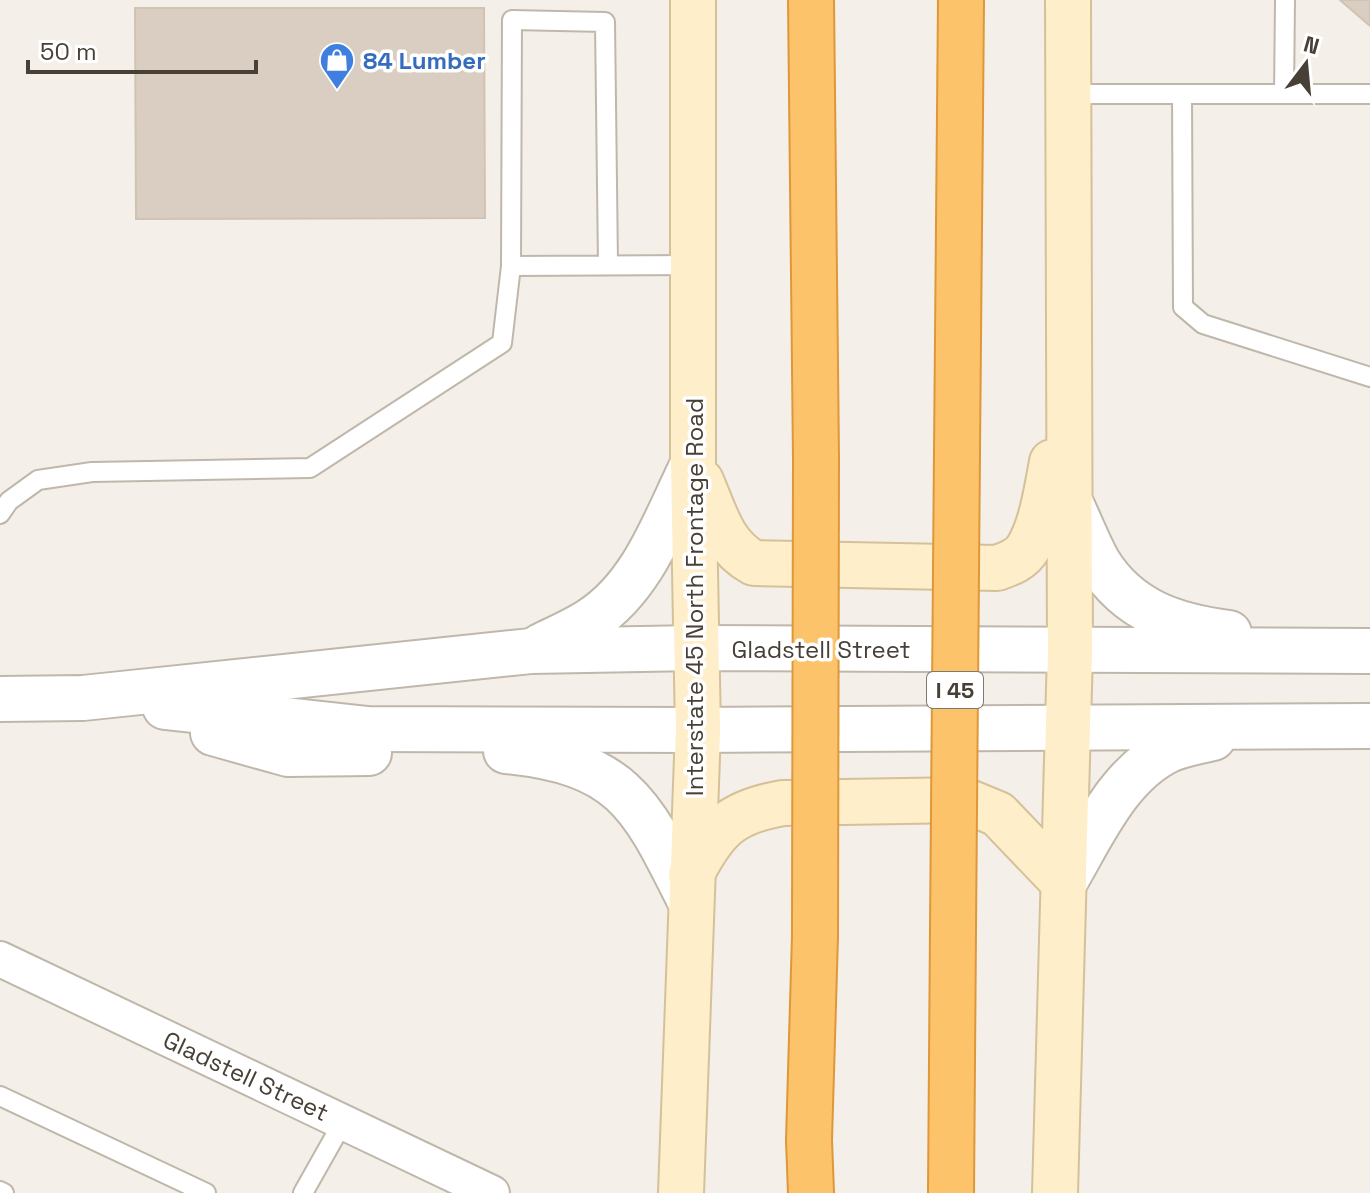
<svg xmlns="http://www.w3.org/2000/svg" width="1370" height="1193" viewBox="0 0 1370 1193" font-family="'Space Grotesk',sans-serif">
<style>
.building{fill:#d9cec1;stroke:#d1c3b1;stroke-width:2}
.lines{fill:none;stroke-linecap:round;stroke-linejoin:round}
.service-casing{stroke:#c0b7ab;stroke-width:22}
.minor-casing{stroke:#c0b7ab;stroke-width:38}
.tertiary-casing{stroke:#c0b7ab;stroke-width:48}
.secondary-casing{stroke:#d4c199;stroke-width:48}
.motorway-casing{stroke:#de9739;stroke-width:48}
.service{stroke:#fff;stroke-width:18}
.minor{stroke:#fff;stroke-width:34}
.tertiary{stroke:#fff;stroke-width:44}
.secondary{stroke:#feeec9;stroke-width:44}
.motorway{stroke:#fdc36b;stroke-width:44}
.motorway-bridge-casing{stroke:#de9739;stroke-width:48;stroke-linecap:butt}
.motorway-bridge{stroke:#fdc36b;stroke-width:44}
.labels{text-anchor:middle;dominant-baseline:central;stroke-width:7;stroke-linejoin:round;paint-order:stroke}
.shield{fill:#fff;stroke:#7f7973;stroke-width:2}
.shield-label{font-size:22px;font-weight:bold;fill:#484037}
.shop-label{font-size:24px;font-weight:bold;fill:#366cbe;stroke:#fff;text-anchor:start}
.street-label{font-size:24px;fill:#484037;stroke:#fff}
</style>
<rect width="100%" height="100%" fill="#f4f0e9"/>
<!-- building -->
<g class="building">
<path d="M 1340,0 L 1370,0 L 1370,26 Z"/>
<path d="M 135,8 L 484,8 L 485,218 L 136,219 Z"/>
</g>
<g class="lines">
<!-- service casing -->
<g class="service-casing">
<g id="service">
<path d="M 1069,94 L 1370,94"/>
<path d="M 1284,94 L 1285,0"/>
<path d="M 1182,95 L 1183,307 L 1203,324 L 1370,377"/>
<path d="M 608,265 L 605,22 L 512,20 L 511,266 L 694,265"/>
<path d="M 0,514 L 9,501 L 38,480 L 92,472 L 310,468 L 502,343 L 511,266"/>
<path d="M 0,1096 L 206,1193"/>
<path d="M 0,1191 L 4,1193"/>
<path d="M 303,1193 L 343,1122"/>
</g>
</g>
<!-- minor casing -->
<g class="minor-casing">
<path id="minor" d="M 0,959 L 492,1193"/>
</g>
<!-- tertiary casing -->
<g class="tertiary-casing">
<g id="tertiary">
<path d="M 1069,500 C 1079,520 1087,542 1098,562 C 1128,611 1175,626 1229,633"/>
<path d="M 541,646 C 557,638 576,630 591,620 C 644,586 666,518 693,464"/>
<path d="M 0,699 L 83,698 L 531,651 L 696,648 L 1370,651"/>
<path d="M 165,707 L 368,729 L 698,730 L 1370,726"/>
<path d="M 213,733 L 288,754 L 369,753"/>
<path d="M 506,751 C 624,763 641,803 690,901"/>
<path d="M 1064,883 C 1092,836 1118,773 1171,749 C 1184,744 1199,741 1213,738"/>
</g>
</g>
<!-- secondary casing -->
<g class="secondary-casing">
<g id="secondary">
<path d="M 701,481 C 715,513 722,546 754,563 L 997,568 C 1008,564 1021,560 1028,548 C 1042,525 1047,488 1052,462"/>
<path d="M 691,875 C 715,829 730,812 783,803 L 964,800 L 998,814 L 1064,883"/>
<path d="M 681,1193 L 698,730 L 693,464 L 693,0"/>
<path d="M 1055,1193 L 1070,652 L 1068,0"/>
</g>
</g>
<!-- motorway casing -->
<g class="motorway-casing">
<g id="motorway">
<path d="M 811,0 L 816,458"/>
<path d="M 957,452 L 961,0"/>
<path d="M 811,1193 L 809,1140 L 815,936"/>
<path d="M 951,1193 L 953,929"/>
</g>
</g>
<!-- service -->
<use href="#service" class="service"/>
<!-- minor -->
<use href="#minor" class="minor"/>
<!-- tertiary -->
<use href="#tertiary" class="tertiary"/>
<!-- secondary -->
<use href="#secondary" class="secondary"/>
<!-- motorway -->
<use href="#motorway" class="motorway"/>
<!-- motorway-bridge casing -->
<g class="motorway-bridge-casing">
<g id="motorway-bridge">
<path d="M 953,929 L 957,452"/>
<path d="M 815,936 L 816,458"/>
</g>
</g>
<!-- motorway-bridge -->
<use href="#motorway-bridge" class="motorway-bridge"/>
</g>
<!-- icons -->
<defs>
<g id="shop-pin" transform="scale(1.8)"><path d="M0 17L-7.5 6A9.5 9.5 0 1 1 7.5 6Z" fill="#3f7fe0" stroke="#fff"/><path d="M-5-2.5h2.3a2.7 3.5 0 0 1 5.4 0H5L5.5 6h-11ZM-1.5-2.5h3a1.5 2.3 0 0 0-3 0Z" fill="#fff"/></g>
</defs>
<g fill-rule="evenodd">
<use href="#shop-pin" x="337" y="60"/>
</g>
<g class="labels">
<!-- shield labels -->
<rect class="shield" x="927" y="672" width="56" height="36" rx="6"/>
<g class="shield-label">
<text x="955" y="690">I 45</text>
</g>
<!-- shop labels -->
<g class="shop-label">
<text x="363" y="60">84 Lumber</text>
</g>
<!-- street labels -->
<g class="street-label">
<text transform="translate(694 597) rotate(-90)">Interstate 45 North Frontage Road</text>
<text x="821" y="649">Gladstell Street</text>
<text transform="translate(246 1076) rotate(25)">Gladstell Street</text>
</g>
</g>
<!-- north arrow -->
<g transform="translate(1306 64) rotate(16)" stroke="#ffffff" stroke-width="6" paint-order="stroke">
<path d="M0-6L14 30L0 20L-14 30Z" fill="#484037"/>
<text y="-12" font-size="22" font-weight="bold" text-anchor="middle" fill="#484037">N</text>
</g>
<!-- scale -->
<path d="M28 60v12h228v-12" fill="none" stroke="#484037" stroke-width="4"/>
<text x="40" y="60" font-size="24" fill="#484037" stroke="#ffffff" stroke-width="6" paint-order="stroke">50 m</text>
</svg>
